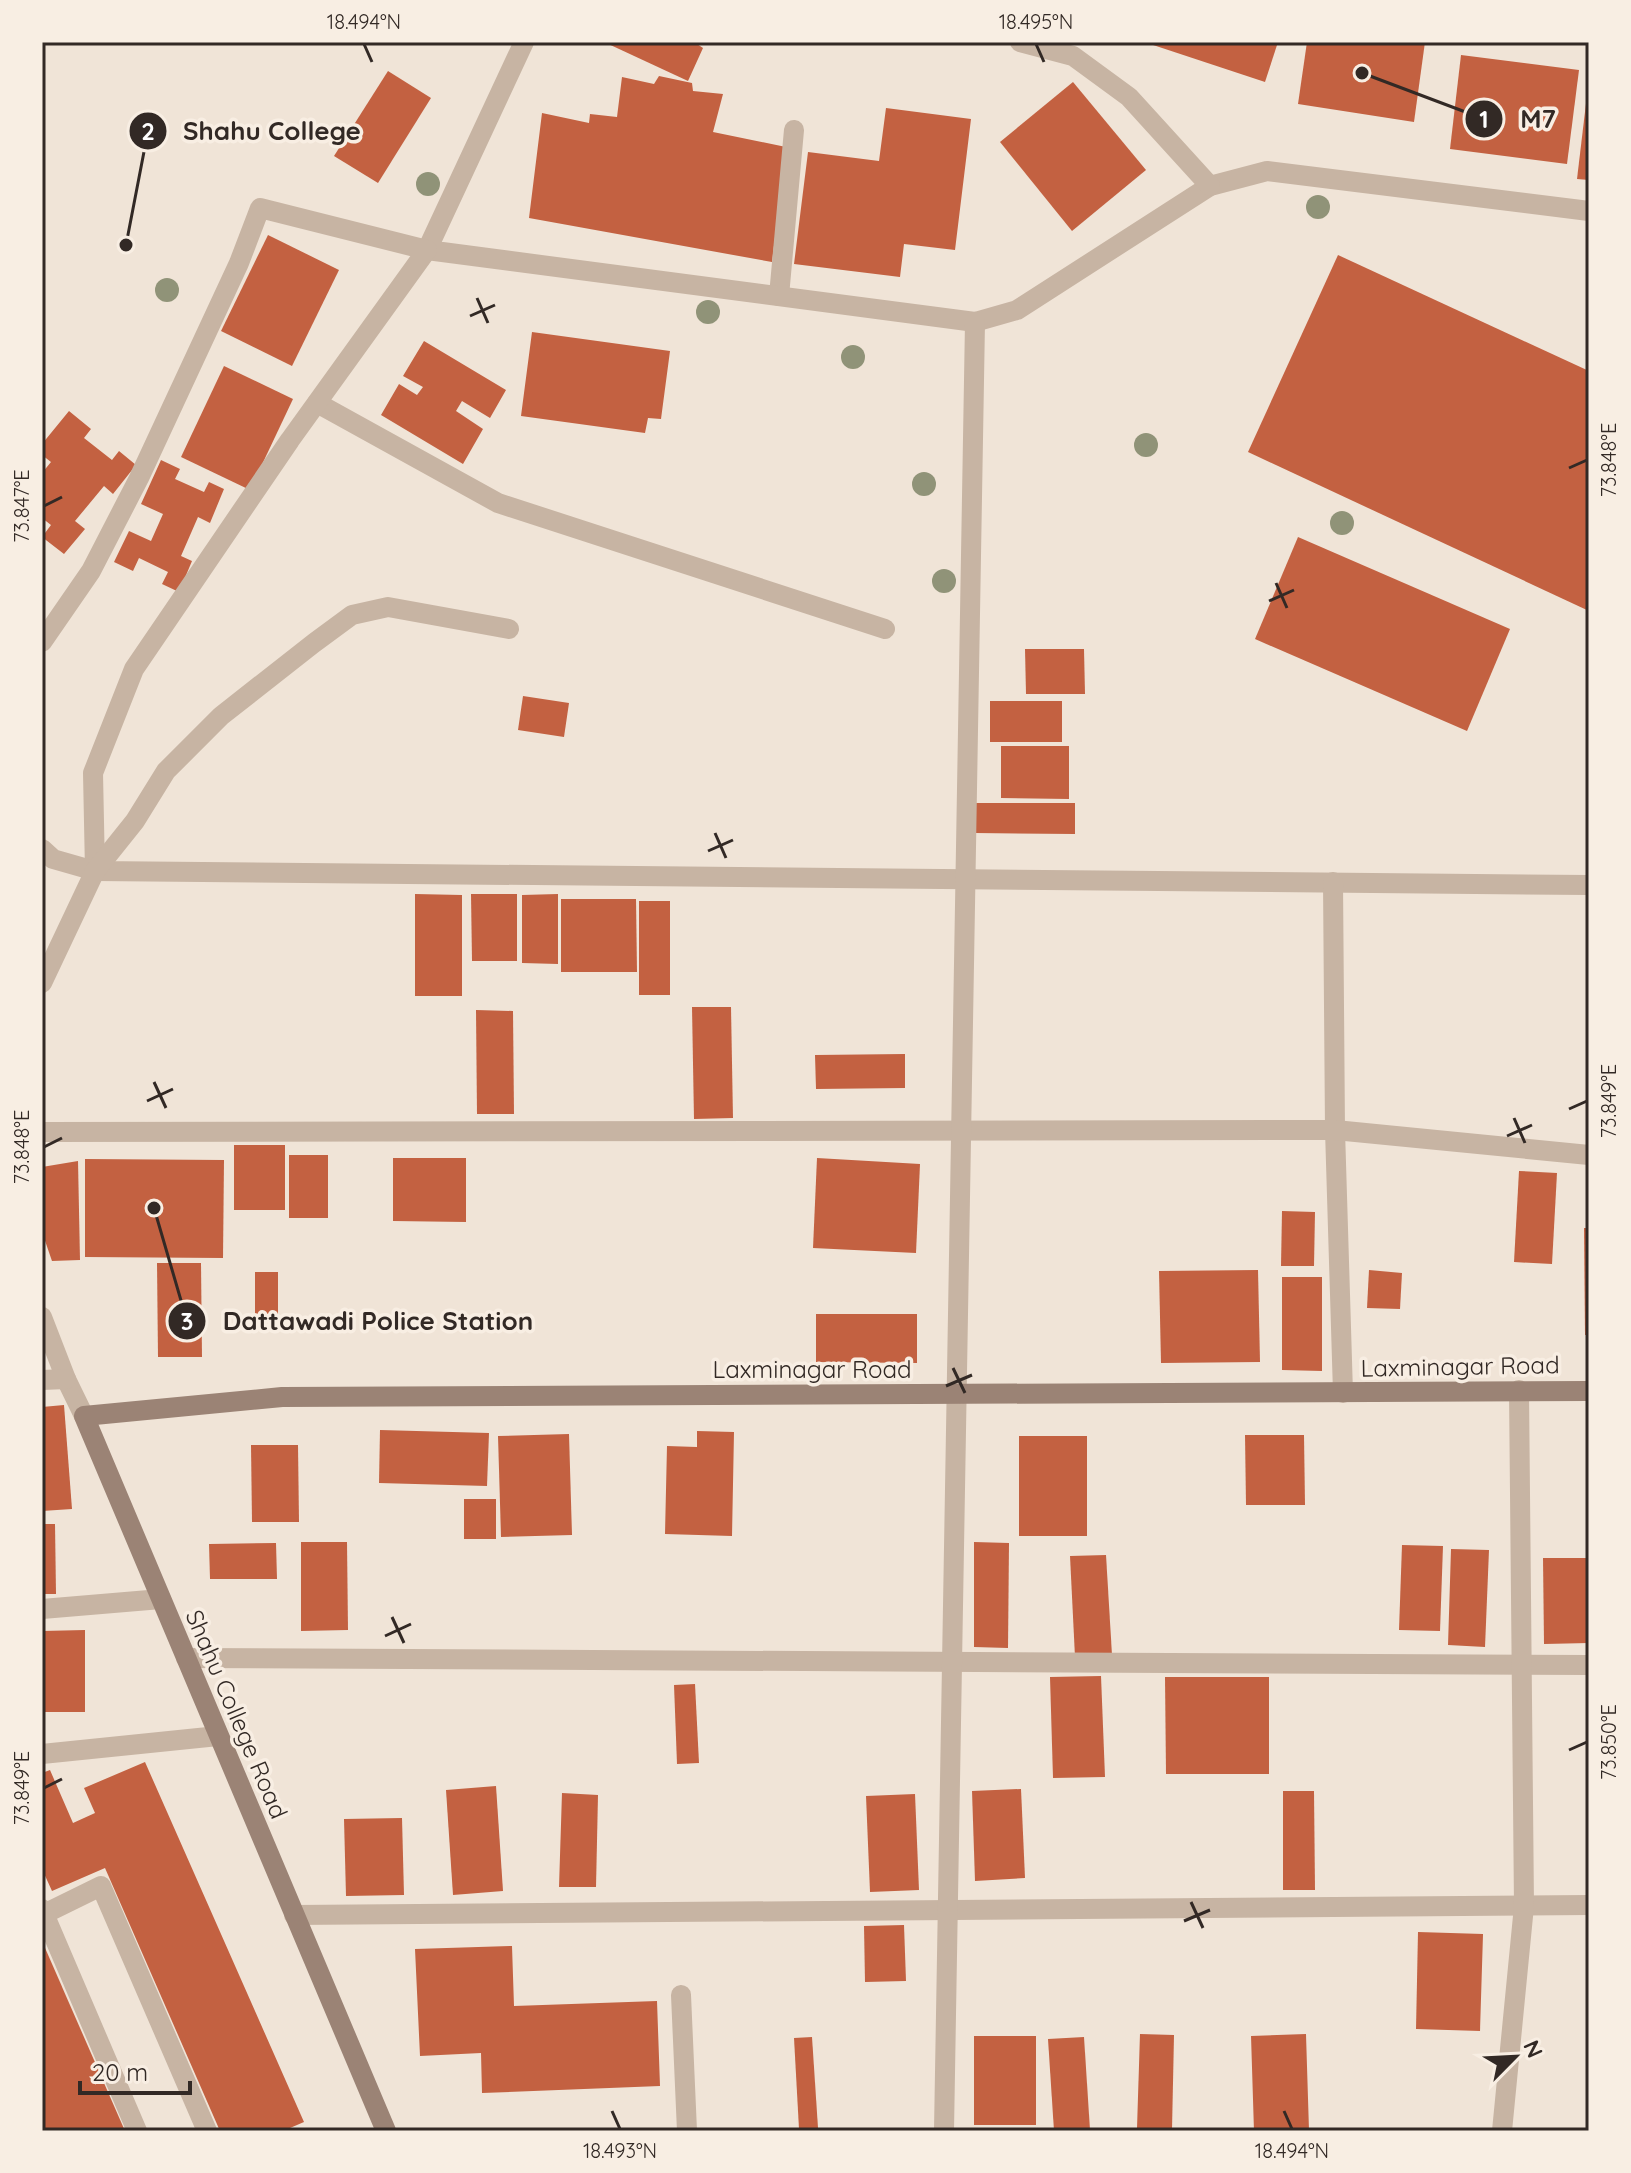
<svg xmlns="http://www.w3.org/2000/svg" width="1631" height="2173" viewBox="0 0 1631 2173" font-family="Quicksand,sans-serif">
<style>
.building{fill:#c36141}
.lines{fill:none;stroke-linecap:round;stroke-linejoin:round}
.lane{stroke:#c7b4a3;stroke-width:20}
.street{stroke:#c7b4a3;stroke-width:20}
.secondary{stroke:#9b8375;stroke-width:20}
.tree{fill:#909378}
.ticks{fill:none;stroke:#322925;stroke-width:3}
.labels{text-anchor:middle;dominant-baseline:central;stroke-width:7;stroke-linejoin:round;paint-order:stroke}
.street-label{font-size:24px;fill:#322925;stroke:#f8eee3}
.leader{fill:none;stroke:#322925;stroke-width:3}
.callout-dot{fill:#322925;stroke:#f8eee3;stroke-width:3}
.mark-label{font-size:24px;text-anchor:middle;font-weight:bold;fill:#fff}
.callout-label{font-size:26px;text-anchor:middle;font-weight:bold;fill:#322925;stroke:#f8eee3;stroke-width:7;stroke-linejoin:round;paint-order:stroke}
.neatline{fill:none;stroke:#322925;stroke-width:3}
.ticks-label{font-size:20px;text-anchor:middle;fill:#322925}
</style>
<rect width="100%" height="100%" fill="#f0e4d7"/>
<!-- building -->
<g class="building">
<path d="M 604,42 L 694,42 L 703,48 L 688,81 Z"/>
<path d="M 1144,42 L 1278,42 L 1265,82 Z"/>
<path d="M 1307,42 L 1425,42 L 1414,122 L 1298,104 Z"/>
<path d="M 1461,55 L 1579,70 L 1567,164 L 1450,149 Z"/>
<path d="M 388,71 L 431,98 L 378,183 L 334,156 Z"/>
<path d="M 659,76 L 692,83 L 693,91 L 723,94 L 713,132 L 786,147 L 772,262 L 529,218 L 542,113 L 589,123 L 590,114 L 617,117 L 622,77 L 654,84 Z"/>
<path d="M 1073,82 L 1146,170 L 1072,231 L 1000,142 Z"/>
<path d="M 1587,95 L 1589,95 L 1589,180 L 1577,179 Z"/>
<path d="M 886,108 L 971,119 L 955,250 L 904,244 L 900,277 L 794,264 L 808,152 L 879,161 Z"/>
<path d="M 268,235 L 339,270 L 292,366 L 221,331 Z"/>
<path d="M 1338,255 L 1589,371 L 1589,611 L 1248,452 Z"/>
<path d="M 532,332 L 670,351 L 661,419 L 648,418 L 645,433 L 521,416 Z"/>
<path d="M 424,341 L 506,390 L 490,418 L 462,401 L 456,411 L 483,429 L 463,464 L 381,415 L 399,384 L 417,395 L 423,387 L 403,376 Z"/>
<path d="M 224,366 L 293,399 L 250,490 L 181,457 Z"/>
<path d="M 69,411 L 91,429 L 84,438 L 112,460 L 119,451 L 136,465 L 113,494 L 104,486 L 75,521 L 85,529 L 64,554 L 42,537 L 51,525 L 42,518 L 42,473 L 51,462 L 42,455 L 42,444 Z"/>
<path d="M 161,460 L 180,469 L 175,479 L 204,492 L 209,482 L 224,489 L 210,523 L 198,517 L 181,556 L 192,561 L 179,592 L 162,584 L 168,572 L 139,558 L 133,571 L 114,562 L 129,531 L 151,541 L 163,514 L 141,504 Z"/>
<path d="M 1298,537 L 1510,629 L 1467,731 L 1255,639 Z"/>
<path d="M 1025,649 L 1084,649 L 1085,694 L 1026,694 Z"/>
<path d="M 523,696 L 569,703 L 564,737 L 518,730 Z"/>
<rect x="990" y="701" width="72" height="41"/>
<path d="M 1001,746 L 1069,746 L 1069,799 L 1001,798 Z"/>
<path d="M 975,803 L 1075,803 L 1075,834 L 975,833 Z"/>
<path d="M 415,894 L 462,895 L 462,996 L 415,996 Z"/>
<path d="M 471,894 L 517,894 L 517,961 L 472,961 Z"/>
<path d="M 558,894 L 558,964 L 522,963 L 522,895 Z"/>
<path d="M 561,899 L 636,899 L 637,972 L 561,972 Z"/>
<rect x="639" y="901" width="31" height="94"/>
<path d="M 692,1007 L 731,1007 L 733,1118 L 694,1119 Z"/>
<path d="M 476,1010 L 513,1011 L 514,1114 L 477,1114 Z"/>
<path d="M 905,1054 L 905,1088 L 816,1089 L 815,1055 Z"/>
<rect x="234" y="1145" width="51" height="65"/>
<rect x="289" y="1155" width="39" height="63"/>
<path d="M 393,1158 L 466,1158 L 466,1222 L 393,1221 Z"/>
<path d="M 817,1158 L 920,1164 L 916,1253 L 813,1248 Z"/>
<path d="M 85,1159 L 224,1160 L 223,1258 L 85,1257 Z"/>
<path d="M 78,1161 L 80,1260 L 52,1261 L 42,1232 L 42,1167 Z"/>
<path d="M 1519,1171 L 1557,1173 L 1552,1264 L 1514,1262 Z"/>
<path d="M 1282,1211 L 1315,1212 L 1314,1266 L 1281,1266 Z"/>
<path d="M 1584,1228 L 1589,1228 L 1589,1335 L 1585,1335 Z"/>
<path d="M 157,1263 L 201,1263 L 202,1357 L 158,1357 Z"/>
<path d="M 1258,1270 L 1260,1362 L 1161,1363 L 1159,1271 Z"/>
<path d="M 1369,1270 L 1402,1273 L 1400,1309 L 1367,1308 Z"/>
<rect x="255" y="1272" width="23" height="51"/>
<path d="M 1282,1277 L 1322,1277 L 1322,1371 L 1282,1370 Z"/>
<path d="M 816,1314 L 917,1314 L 917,1363 L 816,1362 Z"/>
<path d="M 64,1405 L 72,1509 L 42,1511 L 42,1407 Z"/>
<path d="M 380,1430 L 489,1433 L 487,1486 L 379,1483 Z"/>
<path d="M 697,1431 L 734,1432 L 732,1536 L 665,1534 L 667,1446 L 697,1447 Z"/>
<path d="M 569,1434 L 572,1535 L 501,1537 L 498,1436 Z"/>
<path d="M 1245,1435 L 1304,1435 L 1305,1505 L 1246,1505 Z"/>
<rect x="1019" y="1436" width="68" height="100"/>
<path d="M 251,1445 L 298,1445 L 299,1522 L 252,1522 Z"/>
<rect x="464" y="1499" width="32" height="40"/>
<path d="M 42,1524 L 55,1524 L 56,1594 L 42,1594 Z"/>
<path d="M 301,1542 L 347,1542 L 348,1630 L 301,1631 Z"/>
<path d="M 974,1542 L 1009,1543 L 1008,1648 L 974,1647 Z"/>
<path d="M 276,1543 L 277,1579 L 210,1579 L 209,1544 Z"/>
<path d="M 1402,1545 L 1443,1546 L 1440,1631 L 1399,1630 Z"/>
<path d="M 1451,1549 L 1489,1550 L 1485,1647 L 1448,1645 Z"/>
<path d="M 1106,1555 L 1112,1655 L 1075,1657 L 1070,1556 Z"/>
<path d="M 1543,1558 L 1589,1558 L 1589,1643 L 1544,1644 Z"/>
<path d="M 85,1630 L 85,1712 L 42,1712 L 42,1631 Z"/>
<path d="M 1101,1676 L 1105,1777 L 1053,1778 L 1050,1677 Z"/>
<path d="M 1165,1677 L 1269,1677 L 1269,1774 L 1166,1774 Z"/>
<path d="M 695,1684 L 699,1763 L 677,1764 L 674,1685 Z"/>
<path d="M 145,1762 L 304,2122 L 283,2131 L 220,2131 L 105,1868 L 52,1891 L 42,1869 L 42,1773 L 50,1770 L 73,1823 L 95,1813 L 84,1788 Z"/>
<path d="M 496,1786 L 503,1891 L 453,1895 L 446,1790 Z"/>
<path d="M 1021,1789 L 1025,1878 L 975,1881 L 972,1791 Z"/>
<path d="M 1283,1791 L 1314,1791 L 1315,1890 L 1283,1890 Z"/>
<path d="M 562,1793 L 598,1795 L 596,1887 L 559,1887 Z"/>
<path d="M 915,1794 L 919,1890 L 870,1892 L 866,1796 Z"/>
<path d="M 402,1818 L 404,1895 L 346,1896 L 344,1819 Z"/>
<path d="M 904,1925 L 906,1981 L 865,1982 L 864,1926 Z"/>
<path d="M 1418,1932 L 1483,1934 L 1480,2031 L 1416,2029 Z"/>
<path d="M 42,1941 L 125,2131 L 45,2131 L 42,2124 Z"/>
<path d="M 512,1946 L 514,2006 L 657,2001 L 660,2086 L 482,2093 L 481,2053 L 420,2056 L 415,1949 Z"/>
<path d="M 1140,2034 L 1174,2035 L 1172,2130 L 1137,2128 Z"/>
<path d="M 1306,2034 L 1309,2131 L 1254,2131 L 1251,2036 Z"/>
<rect x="974" y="2036" width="62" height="89"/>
<path d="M 812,2037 L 818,2128 L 799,2129 L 794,2038 Z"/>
<path d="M 1084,2037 L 1090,2130 L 1054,2131 L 1048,2039 Z"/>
</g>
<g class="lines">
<!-- lane -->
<path class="lane" d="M 779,296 L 794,130"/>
<!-- street -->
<g class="street">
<path d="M 524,42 L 427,250 L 975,322 L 1017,310 L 1210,186 L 1267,171 L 1589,211"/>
<path d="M 1020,42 L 1073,56 L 1129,97 L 1210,186"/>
<path d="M 317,403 L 498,503 L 885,629"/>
<path d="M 42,642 L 91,571 L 139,478 L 239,263 L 260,208 L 427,250 L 290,440 L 134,669 L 93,773 L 95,871"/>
<path d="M 42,849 L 53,859 L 95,871 L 1589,885"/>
<path d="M 1333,882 L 1335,1130 L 1343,1393"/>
<path d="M 42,983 L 95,871 L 135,821 L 166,771 L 221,716 L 314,643 L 352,615 L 388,607 L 509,629"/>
<path d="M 42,1132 L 1335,1130 L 1589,1155"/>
<path d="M 42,1317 L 66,1379 L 84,1416"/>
<path d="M 42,1380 L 66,1379"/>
<path d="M 42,1609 L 161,1599"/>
<path d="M 186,1658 L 1589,1665"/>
<path d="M 42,1754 L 218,1736"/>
<path d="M 42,1909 L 137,2131"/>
<path d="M 44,1914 L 101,1886 L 207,2131"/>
<path d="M 294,1915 L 1589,1905"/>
<path d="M 681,1995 L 687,2131"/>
<path d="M 944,2131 L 975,322"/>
<path d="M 1502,2131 L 1524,1906 L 1519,1390"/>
</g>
<!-- secondary -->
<path class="secondary" d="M 386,2131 L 84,1416 L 282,1397 L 1589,1391"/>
</g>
<!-- trees -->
<g class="tree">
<circle cx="428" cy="184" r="12"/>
<circle cx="1318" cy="207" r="12"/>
<circle cx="167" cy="290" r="12"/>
<circle cx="708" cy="312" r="12"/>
<circle cx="853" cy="357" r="12"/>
<circle cx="1146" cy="445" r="12"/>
<circle cx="924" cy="484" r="12"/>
<circle cx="1342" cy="523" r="12"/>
<circle cx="944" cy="581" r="12"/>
</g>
<!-- ticks -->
<path class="ticks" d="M 364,44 L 372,62M 1036,44 L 1044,62M 477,298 L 488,323M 470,316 L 495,305M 1569,468 L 1587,460M 44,506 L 62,497M 1276,583 L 1287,608M 1269,601 L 1294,590M 715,833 L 726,858M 708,851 L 733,840M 154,1082 L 166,1108M 147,1101 L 173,1089M 1569,1109 L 1587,1101M 1514,1118 L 1525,1143M 1507,1136 L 1532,1125M 44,1147 L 62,1138M 953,1368 L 965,1393M 946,1386 L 972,1375M 392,1617 L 404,1643M 385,1636 L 411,1624M 1569,1750 L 1587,1742M 44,1788 L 62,1779M 1191,1902 L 1203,1928M 1184,1921 L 1210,1910M 612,2111 L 620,2129M 1284,2111 L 1292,2129"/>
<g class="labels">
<!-- street labels -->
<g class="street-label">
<text transform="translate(1460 1366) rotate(-1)">Laxminagar Road</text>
<text x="812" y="1369">Laxminagar Road</text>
<text transform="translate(237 1714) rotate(67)">Shahu College Road</text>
</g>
</g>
<!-- callouts -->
<path class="leader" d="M1362 73L1484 119M126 245L148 131M154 1208L187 1321"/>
<g class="callout-dot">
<circle cx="1362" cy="73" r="8"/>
<circle cx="126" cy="245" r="8"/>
<circle cx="154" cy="1208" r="8"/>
<circle cx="1484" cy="119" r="20"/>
<circle cx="148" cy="131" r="20"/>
<circle cx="187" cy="1321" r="20"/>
</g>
<g class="mark-label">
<text x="1484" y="128">1</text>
<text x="148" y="140">2</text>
<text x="187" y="1330">3</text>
</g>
<g class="callout-label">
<text x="1538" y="128">M7</text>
<text x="272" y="140">Shahu College</text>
<text x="378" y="1330">Dattawadi Police Station</text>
</g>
<!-- border -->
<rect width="1631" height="2173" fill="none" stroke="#f8eee3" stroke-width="88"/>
<!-- north arrow -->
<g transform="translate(1515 2057) rotate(66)" stroke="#f8eee3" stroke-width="6" paint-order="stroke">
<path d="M0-6L14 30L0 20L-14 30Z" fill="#322925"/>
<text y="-12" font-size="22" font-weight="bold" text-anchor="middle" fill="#322925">N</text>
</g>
<!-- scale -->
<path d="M80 2081v12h110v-12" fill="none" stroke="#322925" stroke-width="4"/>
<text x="92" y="2081" font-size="24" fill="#322925" stroke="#f8eee3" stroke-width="6" paint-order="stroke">20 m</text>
<rect x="44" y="44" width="1543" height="2085" class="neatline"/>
<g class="ticks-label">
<text x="364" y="29">18.494°N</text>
<text x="1036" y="29">18.495°N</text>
<text transform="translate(1609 460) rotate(-90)" y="7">73.848°E</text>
<text transform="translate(22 506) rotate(-90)" y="7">73.847°E</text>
<text transform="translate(1609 1101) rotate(-90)" y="7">73.849°E</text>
<text transform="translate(22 1147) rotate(-90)" y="7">73.848°E</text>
<text transform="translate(1609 1742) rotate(-90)" y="7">73.850°E</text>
<text transform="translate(22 1788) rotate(-90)" y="7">73.849°E</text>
<text x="620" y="2158">18.493°N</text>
<text x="1292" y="2158">18.494°N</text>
</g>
</svg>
